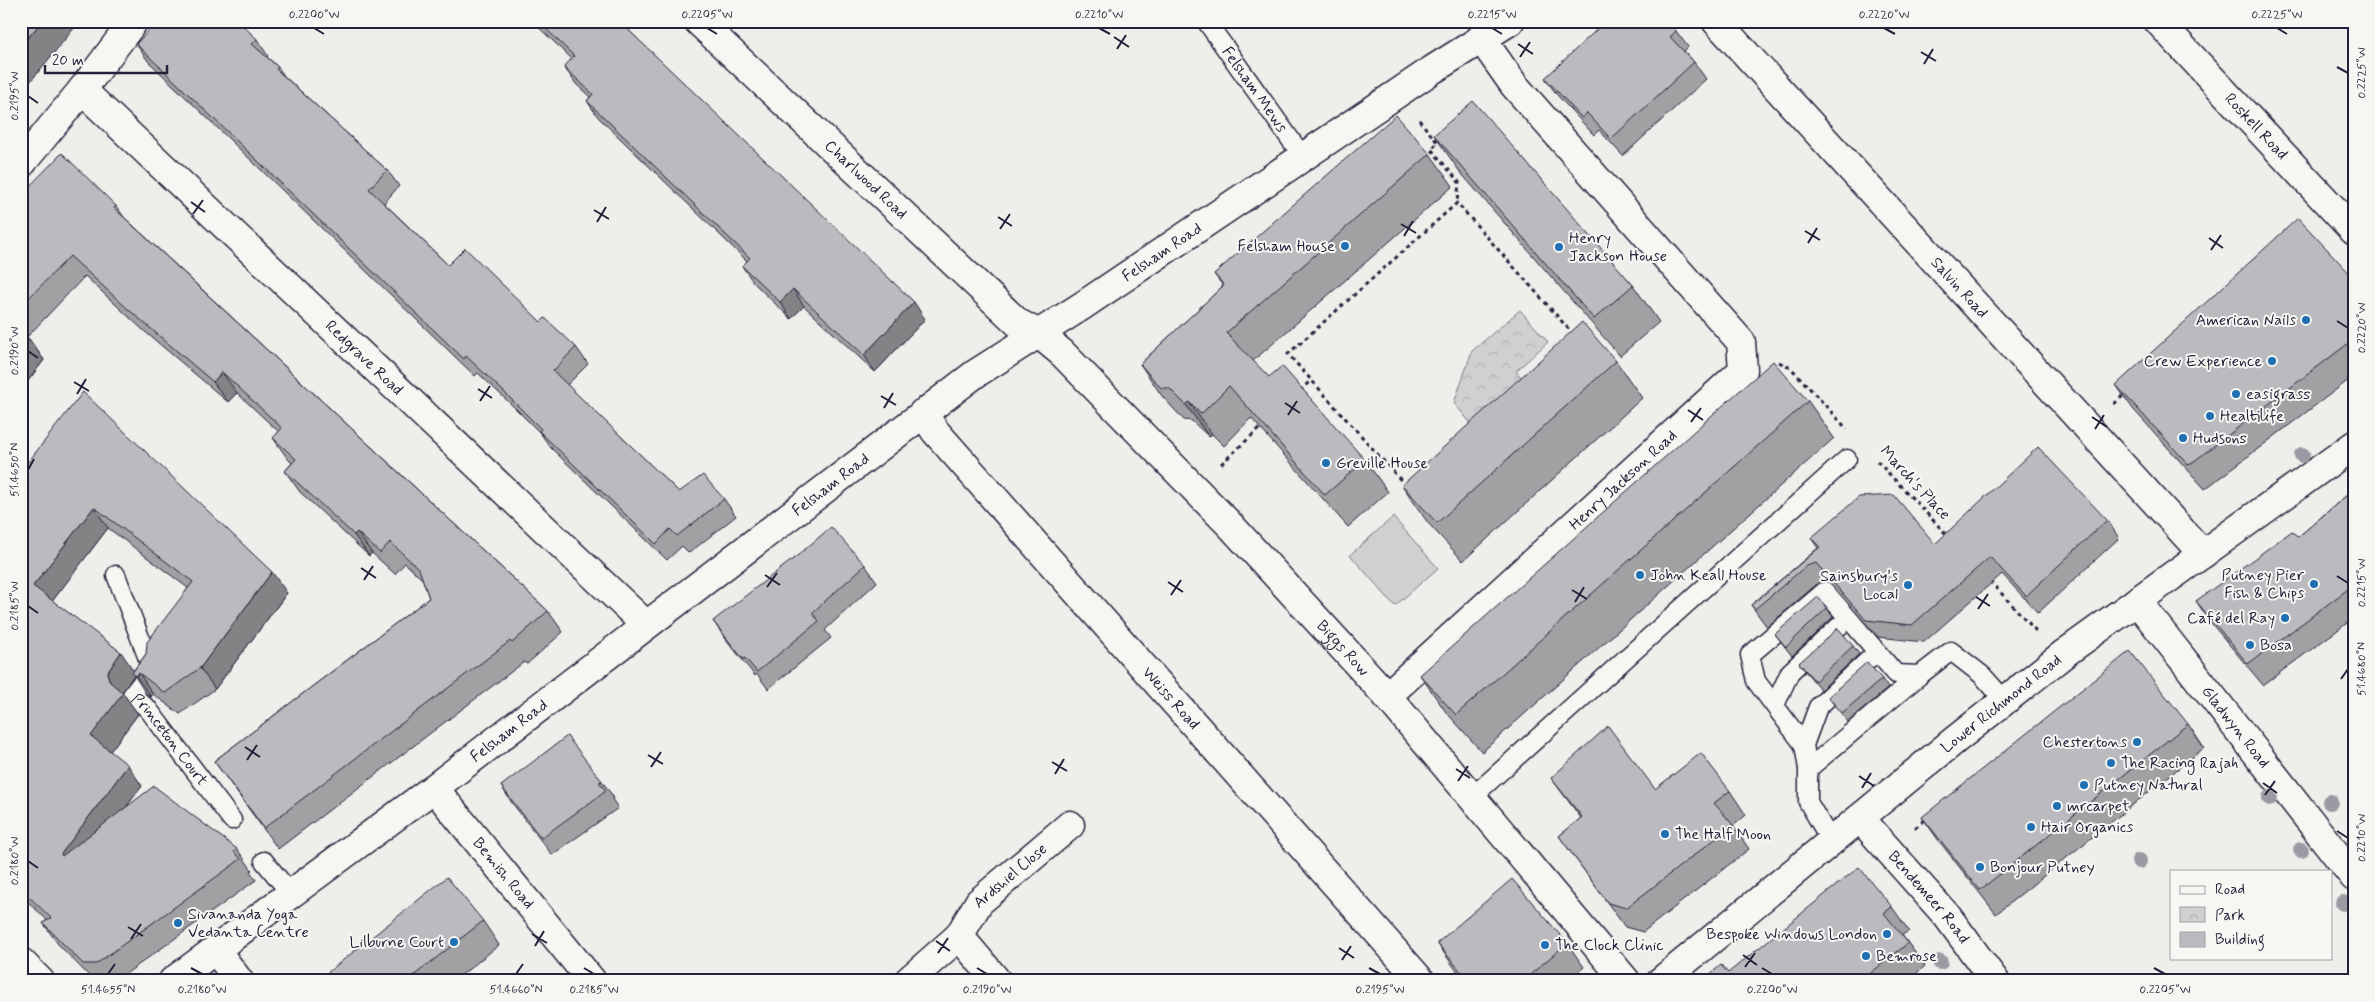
<svg xmlns="http://www.w3.org/2000/svg" width="2375" height="1002" viewBox="0 0 2375 1002" font-family="Mynerve,sans-serif">
<style>
.park{fill:url(#park-crowns);stroke:#797986}
.garden{fill:#d0d0d1;stroke:#797986}
.lines{fill:none;stroke-linecap:round;stroke-linejoin:round}
.service-casing{stroke:#22223b;stroke-width:21}
.minor-casing{stroke:#22223b;stroke-width:31}
.secondary-casing{stroke:#22223b;stroke-width:31}
.path{stroke:#22223b;stroke-width:3;stroke-dasharray:4 4;stroke-linecap:butt}
.service{stroke:#f6f6f2;stroke-width:18}
.minor{stroke:#f6f6f2;stroke-width:28}
.secondary{stroke:#f6f6f2;stroke-width:28}
.tree{fill:#9a9aa3}
.wall{fill:#a1a1a4;stroke:#22223b;fill-rule:evenodd}
.shaded-wall{fill:#838386;stroke:#22223b}
.building{fill:#bbbbbf;stroke:#22223b}
.ticks{fill:none;stroke:#22223b;stroke-width:2}
.poi-dot{fill:#1f6fb2;stroke:#f6f6f2;stroke-width:2}
.labels{text-anchor:middle;dominant-baseline:central;stroke-width:4;stroke-linejoin:round;paint-order:stroke}
.street-label{font-size:16px;fill:#22223b;stroke:#f6f6f2}
.poi-label{font-size:16px;fill:#22223b;stroke:#f6f6f2;text-anchor:start}
.neatline{fill:none;stroke:#22223b;stroke-width:2}
.ticks-label{font-size:12px;text-anchor:middle;fill:#22223b}
</style>
<defs>
<pattern id="park-crowns" width="20" height="18" patternUnits="userSpaceOnUse" patternTransform="scale(1.25)"><rect width="20" height="18" fill="#d0d0d1"/><path d="M2 6a3 3 0 1 1 6 0M12 15a3 3 0 1 1 6 0" fill="none" stroke="#b2b2b4"/></pattern>
</defs>
<rect width="100%" height="100%" fill="#eeeeeb"/>
<filter id="ink" filterUnits="userSpaceOnUse"><feTurbulence type="fractalNoise" baseFrequency=".02" numOctaves="2"/><feDisplacementMap in="SourceGraphic" scale="10" xChannelSelector="R" yChannelSelector="G"/><feConvolveMatrix kernelMatrix="1 2 1 2 8 2 1 2 1" color-interpolation-filters="sRGB"/></filter>
<g filter="url(#ink)">
<!-- park -->
<path class="park" d="M 1520,310 L 1548,342 L 1516,371 L 1524,381 L 1473,426 L 1454,403 L 1472,351 Z"/>
<!-- garden -->
<path class="garden" d="M 1393,517 L 1438,568 L 1395,606 L 1350,555 Z"/>
<g class="lines">
<!-- service casing -->
<g class="service-casing">
<g id="service">
<path id="s1" d="M 1206,21 L 1303,157"/>
<path id="s2" d="M 116,575 L 152,669 L 132,695 L 148,709 L 232,820"/>
<path d="M 1775,705 L 1790,672 L 1848,618"/>
<path d="M 1804,745 L 1818,707 L 1877,652"/>
<path d="M 1808,769 L 1920,675"/>
<path d="M 1472,797 L 1847,459"/>
<path d="M 1831,841 L 1808,802 L 1808,769 L 1804,745 L 1756,681 L 1750,655 L 1825,591 L 1896,674 L 1920,675 L 1951,651 L 1982,675 L 2006,702"/>
<path d="M 264,861 L 291,894"/>
</g>
</g>
<!-- minor casing -->
<g class="minor-casing">
<g id="minor">
<path id="s3" d="M 698,21 L 1018,323 L 1039,334 L 1062,353 L 1232,527 L 1387,696 L 1626,981"/>
<path id="s4" d="M 1716,21 L 2203,554"/>
<path id="s5" d="M 2158,21 L 2354,231"/>
<path id="s6" d="M 82,90 L 646,625"/>
<path d="M 21,164 L 82,90 L 134,21"/>
<path id="s7" d="M 923,413 L 935,431 L 1421,981"/>
<path id="s8" d="M 2137,601 L 2354,877"/>
<path id="s9" d="M 1387,696 L 1743,370 L 1741,342 L 1514,85 L 1481,38"/>
<path id="s10" d="M 434,788 L 592,981"/>
<path id="s11" d="M 1860,818 L 1947,916 L 1995,981"/>
<path d="M 216,950 L 239,981"/>
<path d="M 21,962 L 40,981"/>
<path id="s12" d="M 173,981 L 434,788 L 975,374 L 1082,306 L 1432,70 L 1510,21"/>
<path d="M 908,981 L 959,936"/>
<path id="s13" d="M 997,981 L 959,936 L 979,902 L 1070,825"/>
</g>
</g>
<!-- secondary casing -->
<g class="secondary-casing">
<g id="secondary">
<path id="s14" d="M 1661,981 L 1955,740 L 2065,653 L 2354,445"/>
</g>
</g>
<!-- path -->
<g class="path">
<path d="M 1419,120 L 1438,143 L 1431,149 L 1459,182 L 1457,203"/>
<path d="M 1779,362 L 1791,368 L 1847,429"/>
<path d="M 1300,391 L 1311,380"/>
<path d="M 2114,404 L 2126,393"/>
<path d="M 1877,461 L 1948,536"/>
<path d="M 1221,464 L 1262,426"/>
<path d="M 1406,486 L 1288,354 L 1457,203 L 1573,334"/>
<path d="M 1990,581 L 2037,632"/>
<path d="M 1915,828 L 1926,819"/>
</g>
<!-- service -->
<use href="#service" class="service"/>
<!-- minor -->
<use href="#minor" class="minor"/>
<!-- secondary -->
<use href="#secondary" class="secondary"/>
</g>
<!-- trees -->
<g class="tree">
<circle cx="2302" cy="455" r="8"/>
<circle cx="2270" cy="798" r="8"/>
<circle cx="2330" cy="802" r="8"/>
<circle cx="2301" cy="850" r="8"/>
<circle cx="2139" cy="861" r="8"/>
<circle cx="2343" cy="903" r="8"/>
<circle cx="1940" cy="962" r="8"/>
</g>
<!-- wall -->
<g class="wall">
<path d="M 532,21 L 619,21 L 925,319 L 875,372 L 804,306 L 791,319 L 754,283 L 742,266 L 747,261 L 598,117 L 587,101 L 590,97 L 576,84 L 564,67 L 572,59 Z"/>
<path d="M 1676,31 L 1688,47 L 1684,51 L 1694,62 L 1706,79 L 1623,156 L 1599,130 L 1594,135 L 1557,95 L 1545,78 Z"/>
<path d="M 257,39 L 268,56 L 267,57 L 278,67 L 285,77 L 387,170 L 399,186 L 384,203 L 448,265 L 541,322 L 576,347 L 588,364 L 567,385 L 679,492 L 724,499 L 736,516 L 689,553 L 682,546 L 667,560 L 551,448 L 541,434 L 515,408 L 478,373 L 475,376 L 148,61 L 136,44 Z"/>
<path d="M 1434,135 L 1633,285 L 1659,322 L 1620,356 L 1460,172 Z"/>
<path d="M 1430,154 L 1453,186 L 1253,361 L 1269,377 L 1365,460 L 1388,492 L 1348,527 L 1251,418 L 1224,446 L 1212,434 L 1209,437 L 1192,421 L 1184,420 L 1162,396 L 1140,364 L 1223,286 L 1214,274 Z"/>
<path d="M 21,195 L 116,206 L 124,217 L 548,611 L 563,632 L 527,664 L 524,662 L 278,849 L 214,761 L 429,598 L 423,580 L 405,563 L 395,574 L 372,553 L 369,556 L 300,492 L 285,471 L 292,463 L 288,459 L 273,438 L 279,432 L 237,393 L 228,402 L 143,330 L 85,276 L 27,337 L 29,339 L 44,360 L 21,390 Z"/>
<path d="M 2354,278 L 2354,376 L 2205,489 L 2133,409 L 2116,385 Z"/>
<path d="M 1616,361 L 1642,398 L 1463,561 L 1428,523 L 1402,485 Z"/>
<path d="M 1808,401 L 1834,438 L 1482,752 L 1446,712 L 1420,675 Z"/>
<path d="M 21,471 L 287,593 L 215,689 L 180,714 L 153,694 L 151,697 L 146,694 L 134,675 L 122,693 L 138,714 L 110,751 L 142,786 L 126,807 L 237,849 L 252,870 L 250,871 L 256,880 L 116,981 L 94,981 L 58,944 L 43,923 L 47,920 L 21,895 ZM 108,528 L 188,588 L 146,654 L 133,671 L 52,601 Z"/>
<path d="M 2354,489 L 2354,618 L 2263,685 L 2211,623 L 2196,601 L 2298,537 Z"/>
<path d="M 2107,520 L 2119,538 L 2038,613 L 2002,574 L 1924,642 L 1878,637 L 1828,581 L 1818,583 L 1767,627 L 1751,605 L 1818,548 L 1811,538 L 1935,544 Z"/>
<path d="M 865,565 L 877,582 L 825,630 L 831,638 L 768,689 L 757,674 L 755,676 L 725,638 L 713,621 Z"/>
<path d="M 1827,608 L 1833,617 L 1792,656 L 1775,634 Z"/>
<path d="M 1853,646 L 1859,654 L 1821,690 L 1806,672 L 1799,663 Z"/>
<path d="M 1882,679 L 1888,688 L 1848,722 L 1835,706 L 1828,697 Z"/>
<path d="M 2188,724 L 2204,748 L 1996,914 L 1939,841 L 1922,817 Z"/>
<path d="M 1551,778 L 1655,789 L 1730,791 L 1746,815 L 1733,826 L 1749,849 L 1643,932 L 1625,927 L 1559,836 L 1581,818 Z"/>
<path d="M 602,781 L 614,798 L 612,799 L 618,808 L 552,855 L 512,803 L 501,786 Z"/>
<path d="M 1892,907 L 1909,931 L 1902,935 L 1925,966 L 1907,981 L 1702,981 L 1728,973 Z"/>
<path d="M 483,921 L 499,945 L 454,981 L 317,981 Z"/>
<path d="M 1437,943 L 1567,943 L 1584,967 L 1568,981 L 1465,981 L 1454,967 Z"/>
</g>
<!-- shaded-wall -->
<g class="shaded-wall">
<path d="M 42,21 L 80,21 L 21,93 L 21,46 Z"/>
<path d="M 793,289 L 804,306 L 791,319 L 780,302 Z"/>
<path d="M 914,302 L 925,319 L 875,372 L 864,355 Z"/>
<path d="M 29,339 L 44,360 L 21,390 L 21,350 Z"/>
<path d="M 222,372 L 237,393 L 228,402 L 213,382 Z"/>
<path d="M 1189,402 L 1212,434 L 1209,437 L 1186,405 Z"/>
<path d="M 94,507 L 108,528 L 48,607 L 33,586 Z"/>
<path d="M 357,532 L 372,553 L 369,556 L 354,535 Z"/>
<path d="M 272,572 L 287,593 L 215,689 L 200,668 Z"/>
<path d="M 121,652 L 135,673 L 132,673 L 134,675 L 121,694 L 123,693 L 138,714 L 106,757 L 91,736 L 110,682 L 107,673 Z"/>
<path d="M 139,673 L 153,694 L 151,697 L 136,676 Z"/>
<path d="M 128,765 L 142,786 L 75,875 L 61,854 Z"/>
</g>
<!-- building -->
<g class="building">
<path d="M 21,21 L 42,21 L 21,46 Z"/>
<path d="M 158,21 L 238,21 L 257,39 L 252,44 L 278,67 L 276,69 L 387,170 L 369,189 L 448,265 L 465,248 L 541,322 L 545,318 L 576,347 L 553,371 L 679,492 L 703,475 L 724,499 L 677,536 L 670,529 L 656,544 L 539,431 L 541,429 L 503,391 L 466,356 L 464,359 L 136,44 Z"/>
<path d="M 538,21 L 619,21 L 914,302 L 864,355 L 793,289 L 780,302 L 742,266 L 750,258 L 587,101 L 593,94 L 564,67 L 574,56 Z"/>
<path d="M 1606,21 L 1668,21 L 1676,31 L 1670,37 L 1694,62 L 1611,139 L 1587,113 L 1582,118 L 1545,78 Z"/>
<path d="M 1473,101 L 1633,285 L 1594,319 L 1434,135 Z"/>
<path d="M 1396,115 L 1430,154 L 1226,333 L 1269,377 L 1282,366 L 1365,460 L 1325,495 L 1229,386 L 1201,414 L 1189,402 L 1186,405 L 1169,388 L 1161,388 L 1140,364 L 1224,285 L 1214,274 Z"/>
<path d="M 62,153 L 116,206 L 114,208 L 548,611 L 512,643 L 510,641 L 264,828 L 214,761 L 429,598 L 419,569 L 390,542 L 380,553 L 357,532 L 354,535 L 285,471 L 296,459 L 273,438 L 282,428 L 222,372 L 213,382 L 128,309 L 70,256 L 21,306 L 21,195 Z"/>
<path d="M 2298,218 L 2354,278 L 2354,339 L 2189,465 L 2116,385 Z"/>
<path d="M 1582,322 L 1616,361 L 1437,523 L 1402,485 Z"/>
<path d="M 21,332 L 29,339 L 21,350 Z"/>
<path d="M 1773,361 L 1808,401 L 1456,715 L 1420,675 Z"/>
<path d="M 83,392 L 272,572 L 200,668 L 165,693 L 139,673 L 136,676 L 132,673 L 146,654 L 147,642 L 193,582 L 94,507 L 33,586 L 121,652 L 107,673 L 110,682 L 123,693 L 91,736 L 128,765 L 61,854 L 62,856 L 154,786 L 237,849 L 234,852 L 241,859 L 96,964 L 83,964 L 43,923 L 51,918 L 21,889 L 21,471 Z"/>
<path d="M 2038,447 L 2107,520 L 2026,596 L 1990,557 L 1912,625 L 1866,620 L 1816,563 L 1806,566 L 1755,609 L 1751,605 L 1820,547 L 1811,538 L 1859,497 L 1894,495 L 1935,544 Z"/>
<path d="M 2354,489 L 2354,596 L 2348,589 L 2248,664 L 2196,601 L 2292,531 L 2298,537 Z"/>
<path d="M 831,527 L 865,565 L 812,613 L 819,621 L 757,672 L 745,658 L 743,659 L 713,621 L 797,556 Z"/>
<path d="M 1818,597 L 1827,608 L 1786,647 L 1775,634 Z"/>
<path d="M 1838,628 L 1853,646 L 1815,681 L 1799,663 Z"/>
<path d="M 2130,651 L 2188,724 L 1980,890 L 1922,817 Z"/>
<path d="M 1867,662 L 1882,679 L 1842,713 L 1828,697 Z"/>
<path d="M 1608,726 L 1655,789 L 1701,753 L 1730,791 L 1714,803 L 1733,825 L 1626,908 L 1608,903 L 1559,836 L 1582,817 L 1551,778 Z"/>
<path d="M 567,736 L 602,781 L 599,782 L 606,791 L 541,838 L 501,786 Z"/>
<path d="M 1859,867 L 1892,907 L 1884,913 L 1908,943 L 1861,981 L 1702,981 L 1721,965 L 1728,973 Z"/>
<path d="M 447,877 L 483,921 L 407,981 L 317,981 Z"/>
<path d="M 1512,879 L 1567,943 L 1523,981 L 1469,981 L 1437,943 Z"/>
</g>
</g>
<!-- ticks -->
<path class="ticks" d="M 314,28 L 324,34M 707,28 L 717,34M 1099,28 L 1110,34M 1492,28 L 1502,34M 1884,28 L 1895,34M 2277,28 L 2287,34M 1114,37 L 1129,47M 1518,44 L 1533,54M 1117,49 L 1126,35M 1921,52 L 1936,61M 1520,57 L 1530,42M 1924,64 L 1933,49M 2337,67 L 2348,73M 28,96 L 38,103M 191,202 L 205,212M 594,210 L 609,219M 193,214 L 203,200M 998,217 L 1012,226M 597,222 L 606,207M 1401,224 L 1416,233M 1000,229 L 1010,214M 1805,231 L 1820,240M 1404,236 L 1413,221M 2209,238 L 2223,248M 1808,243 L 1817,228M 2211,250 L 2221,235M 2337,321 L 2348,328M 28,351 L 38,358M 74,382 L 89,391M 478,389 L 492,398M 77,394 L 86,379M 881,396 L 896,405M 480,401 L 490,386M 1285,403 L 1300,413M 884,408 L 893,393M 1688,410 L 1703,420M 1288,415 L 1297,401M 2092,417 L 2107,427M 1691,422 L 1701,408M 2095,429 L 2104,415M 28,470 L 34,459M 361,568 L 376,578M 765,575 L 780,585M 2337,576 L 2348,583M 364,580 L 373,566M 1168,582 L 1183,592M 767,587 L 777,573M 1572,590 L 1587,599M 1171,595 L 1181,580M 1976,597 L 1990,606M 1575,602 L 1584,587M 28,606 L 38,613M 1978,609 L 1988,594M 2341,679 L 2348,669M 245,747 L 260,757M 648,755 L 663,764M 247,760 L 257,745M 1052,762 L 1067,771M 651,767 L 661,752M 1456,769 L 1470,778M 1055,774 L 1064,759M 1859,776 L 1874,786M 1458,781 L 1468,766M 2263,783 L 2277,793M 1862,788 L 1871,773M 2265,795 L 2275,781M 2337,831 L 2348,838M 28,861 L 38,868M 128,927 L 143,936M 532,934 L 547,943M 131,939 L 141,924M 936,941 L 950,951M 535,946 L 544,931M 1339,948 L 1354,958M 938,953 L 948,938M 1743,955 L 1757,965M 1342,960 L 1351,946M 1745,967 L 1755,953M 191,968 L 202,974M 584,968 L 594,974M 977,968 L 987,974M 1369,968 L 1380,974M 1762,968 L 1772,974M 2154,968 L 2165,974M 108,974 L 115,964M 516,974 L 523,964"/>
<!-- markers -->
<g class="poi-dot">
<circle cx="1345" cy="246" r="5"/>
<circle cx="1559" cy="247" r="5"/>
<circle cx="2306" cy="320" r="5"/>
<circle cx="2272" cy="361" r="5"/>
<circle cx="2236" cy="394" r="5"/>
<circle cx="2210" cy="416" r="5"/>
<circle cx="2183" cy="438" r="5"/>
<circle cx="1326" cy="463" r="5"/>
<circle cx="1640" cy="575" r="5"/>
<circle cx="2314" cy="584" r="5"/>
<circle cx="1908" cy="585" r="5"/>
<circle cx="2285" cy="618" r="5"/>
<circle cx="2250" cy="645" r="5"/>
<circle cx="2137" cy="742" r="5"/>
<circle cx="2111" cy="763" r="5"/>
<circle cx="2084" cy="785" r="5"/>
<circle cx="2057" cy="806" r="5"/>
<circle cx="2031" cy="827" r="5"/>
<circle cx="1665" cy="834" r="5"/>
<circle cx="1980" cy="867" r="5"/>
<circle cx="178" cy="923" r="5"/>
<circle cx="1887" cy="934" r="5"/>
<circle cx="454" cy="942" r="5"/>
<circle cx="1545" cy="945" r="5"/>
<circle cx="1866" cy="956" r="5"/>
</g>
<g class="labels">
<!-- street labels -->
<g class="street-label">
<text stroke="none"><textPath href="#s1" startOffset="84">Felsham Mews</textPath></text>
<text stroke="none"><textPath href="#s5" startOffset="144">Roskell Road</textPath></text>
<text stroke="none"><textPath href="#s3" startOffset="231">Charlwood Road</textPath></text>
<text stroke="none"><textPath href="#s12" startOffset="1229">Felsham Road</textPath></text>
<text stroke="none"><textPath href="#s4" startOffset="361">Salvin Road</textPath></text>
<text stroke="none"><textPath href="#s6" startOffset="389">Redgrave Road</textPath></text>
<text stroke="none"><textPath href="#s9" startOffset="320">Henry Jackson Road</textPath></text>
<text transform="translate(1915 483) rotate(47)">March's Place</text>
<text stroke="none"><textPath href="#s12" startOffset="824">Felsham Road</textPath></text>
<text stroke="none"><textPath href="#s3" startOffset="901">Biggs Row</textPath></text>
<text stroke="none"><textPath href="#s7" startOffset="378">Weiss Road</textPath></text>
<text stroke="none"><textPath href="#s14" startOffset="439">Lower Richmond Road</textPath></text>
<text stroke="none"><textPath href="#s8" startOffset="160">Gladwyn Road</textPath></text>
<text stroke="none"><textPath href="#s12" startOffset="419">Felsham Road</textPath></text>
<text stroke="none"><textPath href="#s2" startOffset="192">Princeton Court</textPath></text>
<text stroke="none"><textPath href="#s10" startOffset="110">Bemish Road</textPath></text>
<text stroke="none"><textPath href="#s13" startOffset="139">Ardshiel Close</textPath></text>
<text stroke="none"><textPath href="#s11" startOffset="105">Bendemeer Road</textPath></text>
</g>
<!-- poi labels -->
<g class="poi-label">
<text x="1569" y="238">Henry<tspan x="1569" dy="18">Jackson House</tspan></text>
<text x="1335" y="246" text-anchor="end">Felsham House</text>
<text x="2296" y="320" text-anchor="end">American Nails</text>
<text x="2262" y="361" text-anchor="end">Crew Experience</text>
<text x="2246" y="394">easigrass</text>
<text x="2220" y="416">Healtilife</text>
<text x="2193" y="438">Hudsons</text>
<text x="1336" y="463">Greville House</text>
<text x="1650" y="575">John Keall House</text>
<text x="2304" y="575" text-anchor="end">Putney Pier<tspan x="2304" dy="18">Fish &amp; Chips</tspan></text>
<text x="1898" y="576" text-anchor="end">Sainsbury's<tspan x="1898" dy="18">Local</tspan></text>
<text x="2275" y="618" text-anchor="end">Café del Ray</text>
<text x="2260" y="645">Bosa</text>
<text x="2127" y="742" text-anchor="end">Chestertons</text>
<text x="2121" y="763">The Racing Rajah</text>
<text x="2094" y="785">Putney Natural</text>
<text x="2067" y="806">mrcarpet</text>
<text x="2041" y="827">Hair Organics</text>
<text x="1675" y="834">The Half Moon</text>
<text x="1990" y="867">Bonjour Putney</text>
<text x="188" y="914">Sivananda Yoga<tspan x="188" dy="18">Vedanta Centre</tspan></text>
<text x="1877" y="934" text-anchor="end">Bespoke Windows London</text>
<text x="444" y="942" text-anchor="end">Lilburne Court</text>
<text x="1555" y="945">The Clock Clinic</text>
<text x="1876" y="956">Bemrose</text>
</g>
</g>
<!-- margin -->
<rect width="2375" height="1002" fill="none" stroke="#f6f6f2" stroke-width="55"/>
<!-- legend -->
<rect x="2170" y="870" width="162" height="90" fill="#f6f6f2" stroke="#a1a1a9"/>
<rect x="2180" y="886" width="25" height="8" fill="#f6f6f2" stroke="#a1a1a9"/>
<text x="2215" y="894" font-size="15" fill="#22223b">Road</text>
<rect x="2180" y="907" width="25" height="15" fill="url(#park-crowns)" stroke="#a1a1a9"/>
<text x="2215" y="920" font-size="15" fill="#22223b">Park</text>
<rect x="2180" y="932" width="25" height="15" fill="#bbbbbf" stroke="#a1a1a9"/>
<text x="2215" y="944" font-size="15" fill="#22223b">Building</text>
<!-- scale -->
<path d="M45 65v8h122v-8" fill="none" stroke="#22223b" stroke-width="2.5"/>
<text x="52" y="65" font-size="15" fill="#22223b" stroke="#f6f6f2" stroke-width="4" paint-order="stroke">20 m</text>
<rect x="28" y="28" width="2320" height="946" class="neatline"/>
<g class="ticks-label">
<text x="314" y="18">0.2200°W</text>
<text x="707" y="18">0.2205°W</text>
<text x="1099" y="18">0.2210°W</text>
<text x="1492" y="18">0.2215°W</text>
<text x="1884" y="18">0.2220°W</text>
<text x="2277" y="18">0.2225°W</text>
<text transform="translate(2361 73) rotate(-90)" y="4">0.2225°W</text>
<text transform="translate(14 96) rotate(-90)" y="4">0.2195°W</text>
<text transform="translate(2361 328) rotate(-90)" y="4">0.2220°W</text>
<text transform="translate(14 351) rotate(-90)" y="4">0.2190°W</text>
<text transform="translate(14 470) rotate(-90)" y="4">51.4650°N</text>
<text transform="translate(2361 583) rotate(-90)" y="4">0.2215°W</text>
<text transform="translate(14 606) rotate(-90)" y="4">0.2185°W</text>
<text transform="translate(2361 669) rotate(-90)" y="4">51.4680°N</text>
<text transform="translate(2361 838) rotate(-90)" y="4">0.2210°W</text>
<text transform="translate(14 861) rotate(-90)" y="4">0.2180°W</text>
<text x="108" y="993">51.4655°N</text>
<text x="202" y="993">0.2180°W</text>
<text x="516" y="993">51.4660°N</text>
<text x="594" y="993">0.2185°W</text>
<text x="987" y="993">0.2190°W</text>
<text x="1380" y="993">0.2195°W</text>
<text x="1772" y="993">0.2200°W</text>
<text x="2165" y="993">0.2205°W</text>
</g>
</svg>
